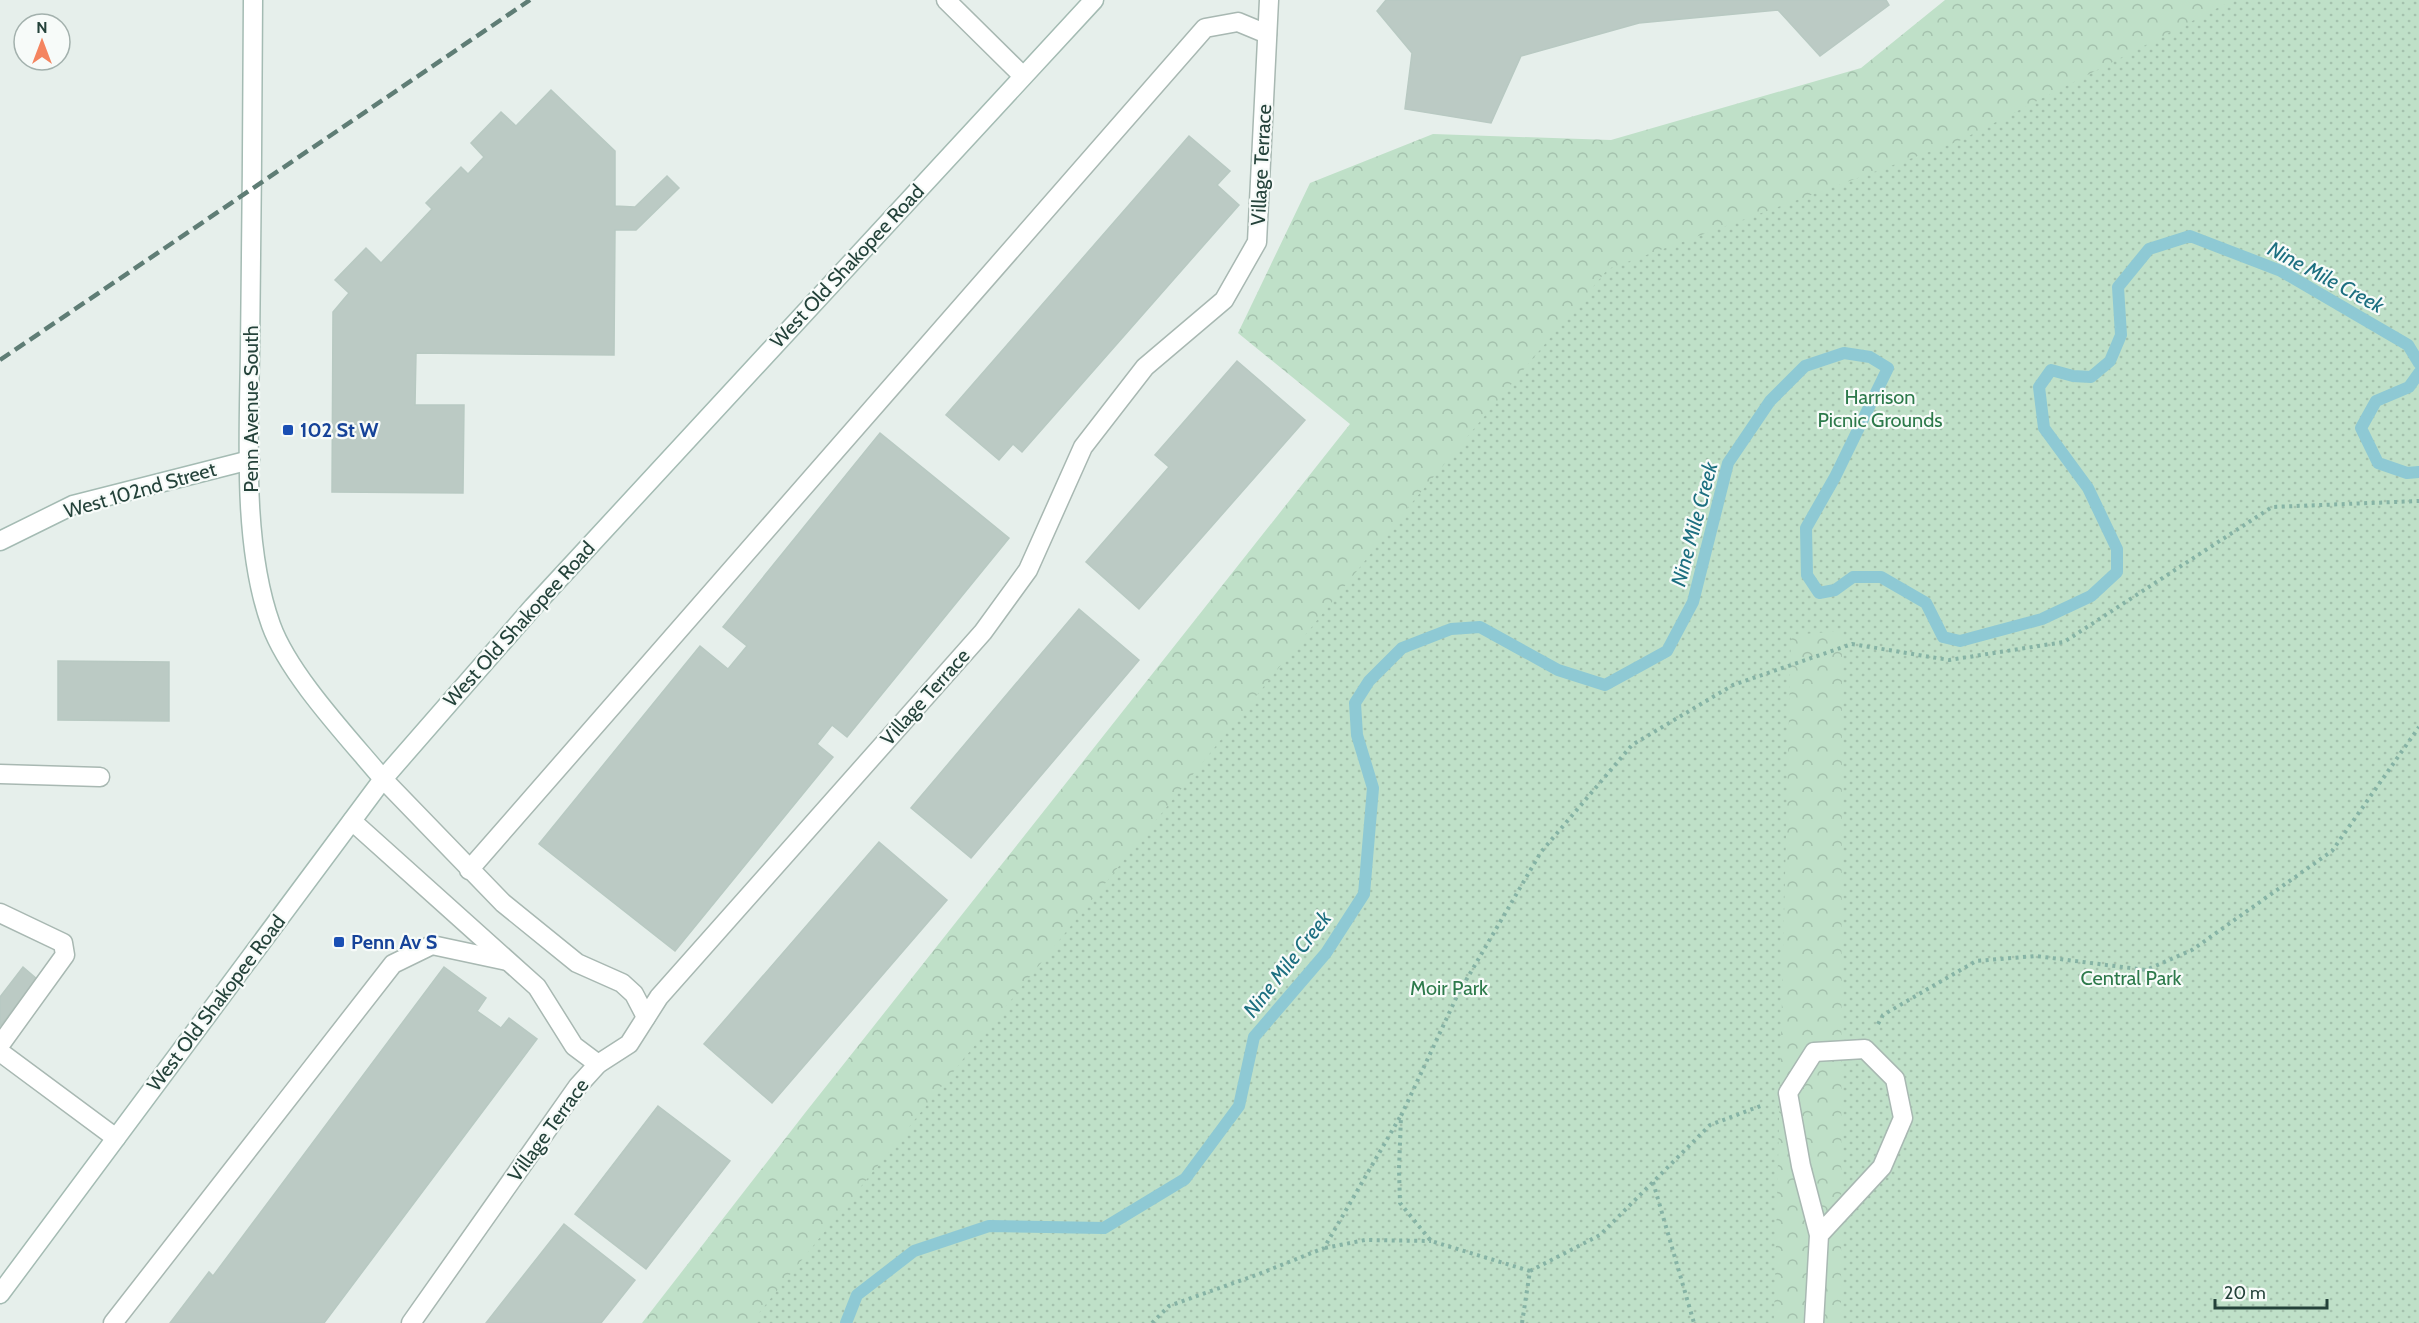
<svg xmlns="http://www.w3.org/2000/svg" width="2419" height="1323" viewBox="0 0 2419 1323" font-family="Cabin,sans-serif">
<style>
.forest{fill:url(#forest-crowns)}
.park{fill:url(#park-dots)}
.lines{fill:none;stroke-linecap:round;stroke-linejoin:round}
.stream{stroke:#8ec9d4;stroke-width:12}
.building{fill:#bbcac4;stroke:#b8c9c2;stroke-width:1.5}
.lane-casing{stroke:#a8b8b2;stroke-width:21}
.street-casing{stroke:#a8b8b2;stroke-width:21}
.secondary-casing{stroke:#a4bbb3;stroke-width:21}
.path{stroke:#86b3a5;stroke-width:4;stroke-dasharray:3 4.5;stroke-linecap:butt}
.lane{stroke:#fff;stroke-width:18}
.street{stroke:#fff;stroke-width:18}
.secondary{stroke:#fff;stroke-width:18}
.rail{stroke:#5f7d75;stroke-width:4.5;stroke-dasharray:12 6;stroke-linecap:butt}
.transit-dot{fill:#1a4fb4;stroke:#f7fbf9;stroke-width:2}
.labels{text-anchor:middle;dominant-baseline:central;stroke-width:4.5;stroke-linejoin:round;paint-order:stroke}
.street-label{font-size:20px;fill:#24423a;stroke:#f7fbf9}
.park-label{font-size:20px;fill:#2d7a4b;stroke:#f7fbf9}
.transit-label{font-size:20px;font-weight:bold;fill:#164399;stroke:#f7fbf9;text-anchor:start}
.water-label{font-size:21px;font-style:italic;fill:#1c6f80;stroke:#f7fbf9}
</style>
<defs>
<pattern id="forest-crowns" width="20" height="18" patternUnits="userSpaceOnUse" patternTransform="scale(1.5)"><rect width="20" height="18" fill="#bfe0c8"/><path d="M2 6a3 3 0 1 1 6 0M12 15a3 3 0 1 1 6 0" fill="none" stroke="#a4c1ad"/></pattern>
<pattern id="park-dots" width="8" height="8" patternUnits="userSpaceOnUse" patternTransform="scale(1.5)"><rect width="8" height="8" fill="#bfe0c8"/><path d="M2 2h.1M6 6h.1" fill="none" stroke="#a4c1ad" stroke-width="1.8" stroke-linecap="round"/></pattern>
</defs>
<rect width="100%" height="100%" fill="#e6efeb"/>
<!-- forest -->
<path class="forest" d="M 1945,0 L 2419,0 L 2419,1323 L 642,1323 L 805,1113 L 1350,424 L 1238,333 L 1310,183 L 1433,134 L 1611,140 L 1861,68 Z"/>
<!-- park -->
<path class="park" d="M 2233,0 L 2419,0 L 2419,1323 L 1841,1323 L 1842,631 L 1791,635 L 1774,1323 L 751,1323 L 1410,505 L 1608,269 L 1959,141 Z"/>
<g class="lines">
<!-- stream -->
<g class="stream">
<path d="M 2419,373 L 2409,387 L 2376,401 L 2361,428 L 2378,463 L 2407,473 L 2419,472"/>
<path d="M 846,1323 L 857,1295 L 914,1251 L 989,1226 L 1104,1228 L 1185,1179 L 1239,1106 L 1254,1037 L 1326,953 L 1364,894 L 1373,788 L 1357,735 L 1355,703 L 1369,681 L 1402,648 L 1451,629 L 1480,627 L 1558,670 L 1605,685 L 1667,651 L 1693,602 L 1728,463 L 1770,401 L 1805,366 L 1844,353 L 1870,357 L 1888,368 L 1835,477 L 1806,528 L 1807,575 L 1819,593 L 1835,590 L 1853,577 L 1881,577 L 1926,603 L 1943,637 L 1960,641 L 2042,619 L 2091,596 L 2117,572 L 2117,549 L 2088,488 L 2044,428 L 2039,387 L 2051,370 L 2073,376 L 2091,377 L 2110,361 L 2121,335 L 2118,287 L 2149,249 L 2190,236 L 2281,271 L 2408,345 L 2419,363"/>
</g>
</g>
<!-- building -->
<g class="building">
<path d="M 1386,0 L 1886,0 L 1889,5 L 1820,56 L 1778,10 L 1639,23 L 1521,56 L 1491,123 L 1405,109 L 1412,53 L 1377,11 Z"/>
<path d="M 551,90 L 615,151 L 615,206 L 635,207 L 667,176 L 679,188 L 636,230 L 615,230 L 614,355 L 416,353 L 415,405 L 464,405 L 463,493 L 332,492 L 333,312 L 349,293 L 335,280 L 366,248 L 381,263 L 432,209 L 426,203 L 461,167 L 468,174 L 484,157 L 471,143 L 501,112 L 516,126 Z"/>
<path d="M 1189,136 L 1230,171 L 1217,185 L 1239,205 L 1022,452 L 1013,444 L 999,460 L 946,415 Z"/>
<path d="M 1237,361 L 1305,420 L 1139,609 L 1086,562 L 1169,467 L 1155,455 Z"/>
<path d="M 880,433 L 1009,538 L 847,737 L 832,725 L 817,744 L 833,757 L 675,951 L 539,844 L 700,646 L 728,669 L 747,646 L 723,627 Z"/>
<path d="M 1079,609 L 1139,660 L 971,858 L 911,808 Z"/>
<path d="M 58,661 L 169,662 L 169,721 L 58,720 Z"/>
<path d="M 879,842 L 947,900 L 772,1103 L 704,1044 Z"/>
<path d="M 23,967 L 37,979 L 0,1026 L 0,997 Z"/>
<path d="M 444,967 L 486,998 L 477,1011 L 501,1028 L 509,1018 L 537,1039 L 324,1323 L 170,1323 L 209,1272 L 213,1276 Z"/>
<path d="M 658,1106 L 730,1161 L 646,1269 L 575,1214 Z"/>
<path d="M 564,1224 L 635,1280 L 601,1323 L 486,1323 Z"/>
</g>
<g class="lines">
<!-- lane casing -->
<g class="lane-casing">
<g id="lane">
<path d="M 946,0 L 1023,76"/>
<path d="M 0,774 L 100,777"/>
<path d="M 383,779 L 503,903 L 577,963 L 622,983 L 634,994 L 646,1017"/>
<path d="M 352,821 L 537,987 L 574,1046 L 598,1064"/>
<path d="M 469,870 L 1205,28 L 1238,22 L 1267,34"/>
<path d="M 0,913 L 63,943 L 65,955 L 0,1045"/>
<path d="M 0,1052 L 116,1138"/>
<path d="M 113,1323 L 393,964 L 432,945 L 507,961"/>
<path d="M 411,1323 L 578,1086 L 598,1064 L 629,1044 L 659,997 L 983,632 L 1028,570 L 1083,447 L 1145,367 L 1224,300 L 1257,242 L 1269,0"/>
</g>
</g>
<!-- street casing -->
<g class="street-casing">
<path id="street" d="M 1814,1323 L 1819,1235 L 1801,1166 L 1788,1093 L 1814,1052 L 1865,1049 L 1895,1079 L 1903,1118 L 1882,1167 L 1819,1235"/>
</g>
<!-- secondary casing -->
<g class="secondary-casing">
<g id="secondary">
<path d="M 253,0 C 253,117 251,233 250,350 C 249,435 242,545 271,625 C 289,675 348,737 383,779"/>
<path d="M 0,541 L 73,505 L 250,460"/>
<path d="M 0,1294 L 383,779 L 533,607 L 1094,0"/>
</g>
</g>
<!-- path -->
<g class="path">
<path d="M 1878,1024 L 1883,1015 L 1976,961 L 2036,956 L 2146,970 L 2192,950 L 2332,851 L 2419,727"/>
<path d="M 1653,1182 L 1694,1323"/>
<path d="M 1325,1248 L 1365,1240 L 1431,1241"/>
<path d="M 1530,1271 L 1600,1235 L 1710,1125 L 1763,1105"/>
<path d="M 1152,1323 L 1169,1306 L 1259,1274 L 1324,1248 L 1400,1117"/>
<path d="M 1522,1323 L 1530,1271 L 1431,1241 L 1400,1203 L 1399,1169 L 1401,1116 L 1458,994 L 1541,852 L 1632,745 L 1733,685 L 1852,644 L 1949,660 L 2064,642 L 2272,507 L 2419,501"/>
</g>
<!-- lane -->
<use href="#lane" class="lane"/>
<!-- street -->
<use href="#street" class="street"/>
<!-- secondary -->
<use href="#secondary" class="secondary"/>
<!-- rail -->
<path class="rail" d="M 0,360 L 530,0"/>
</g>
<!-- markers -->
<g class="transit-dot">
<rect x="282" y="424" width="12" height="12" rx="3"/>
<rect x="333" y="936" width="12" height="12" rx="3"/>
</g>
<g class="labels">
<!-- street labels -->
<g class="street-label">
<text transform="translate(1261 165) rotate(-87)">Village Terrace</text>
<text transform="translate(847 266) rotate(-47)">West Old Shakopee Road</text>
<text transform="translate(251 409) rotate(-90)">Penn Avenue South</text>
<text transform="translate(140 490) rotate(-16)">West 102nd Street</text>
<text transform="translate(519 624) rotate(-48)">West Old Shakopee Road</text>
<text transform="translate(925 697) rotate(-48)">Village Terrace</text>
<text transform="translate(216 1003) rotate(-53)">West Old Shakopee Road</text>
<text transform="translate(548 1130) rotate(-54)">Village Terrace</text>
</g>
<!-- park labels -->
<g class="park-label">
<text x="1880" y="397">Harrison<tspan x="1880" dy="23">Picnic Grounds</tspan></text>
<text x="2131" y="978">Central Park</text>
<text x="1449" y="988">Moir Park</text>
</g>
<!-- transit labels -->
<g class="transit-label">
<text x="300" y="430">102 St W</text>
<text x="351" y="942">Penn Av S</text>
</g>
<!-- water labels -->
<g class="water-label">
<text transform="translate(2326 277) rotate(28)">Nine Mile Creek</text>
<text transform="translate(1694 524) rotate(-75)">Nine Mile Creek</text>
<text transform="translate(1287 964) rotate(-52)">Nine Mile Creek</text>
</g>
</g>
<!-- north arrow -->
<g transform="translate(42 42)"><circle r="28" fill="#f7fbf9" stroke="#a3b1ad" stroke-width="1.5"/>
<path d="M0-4.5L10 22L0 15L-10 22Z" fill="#f4845f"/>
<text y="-9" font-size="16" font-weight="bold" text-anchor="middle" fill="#24423a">N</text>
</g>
<!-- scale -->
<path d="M2215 1299v9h112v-9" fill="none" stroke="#24423a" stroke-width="3"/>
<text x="2224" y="1299" font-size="18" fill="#24423a" stroke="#f7fbf9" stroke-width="4.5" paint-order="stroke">20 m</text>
</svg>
